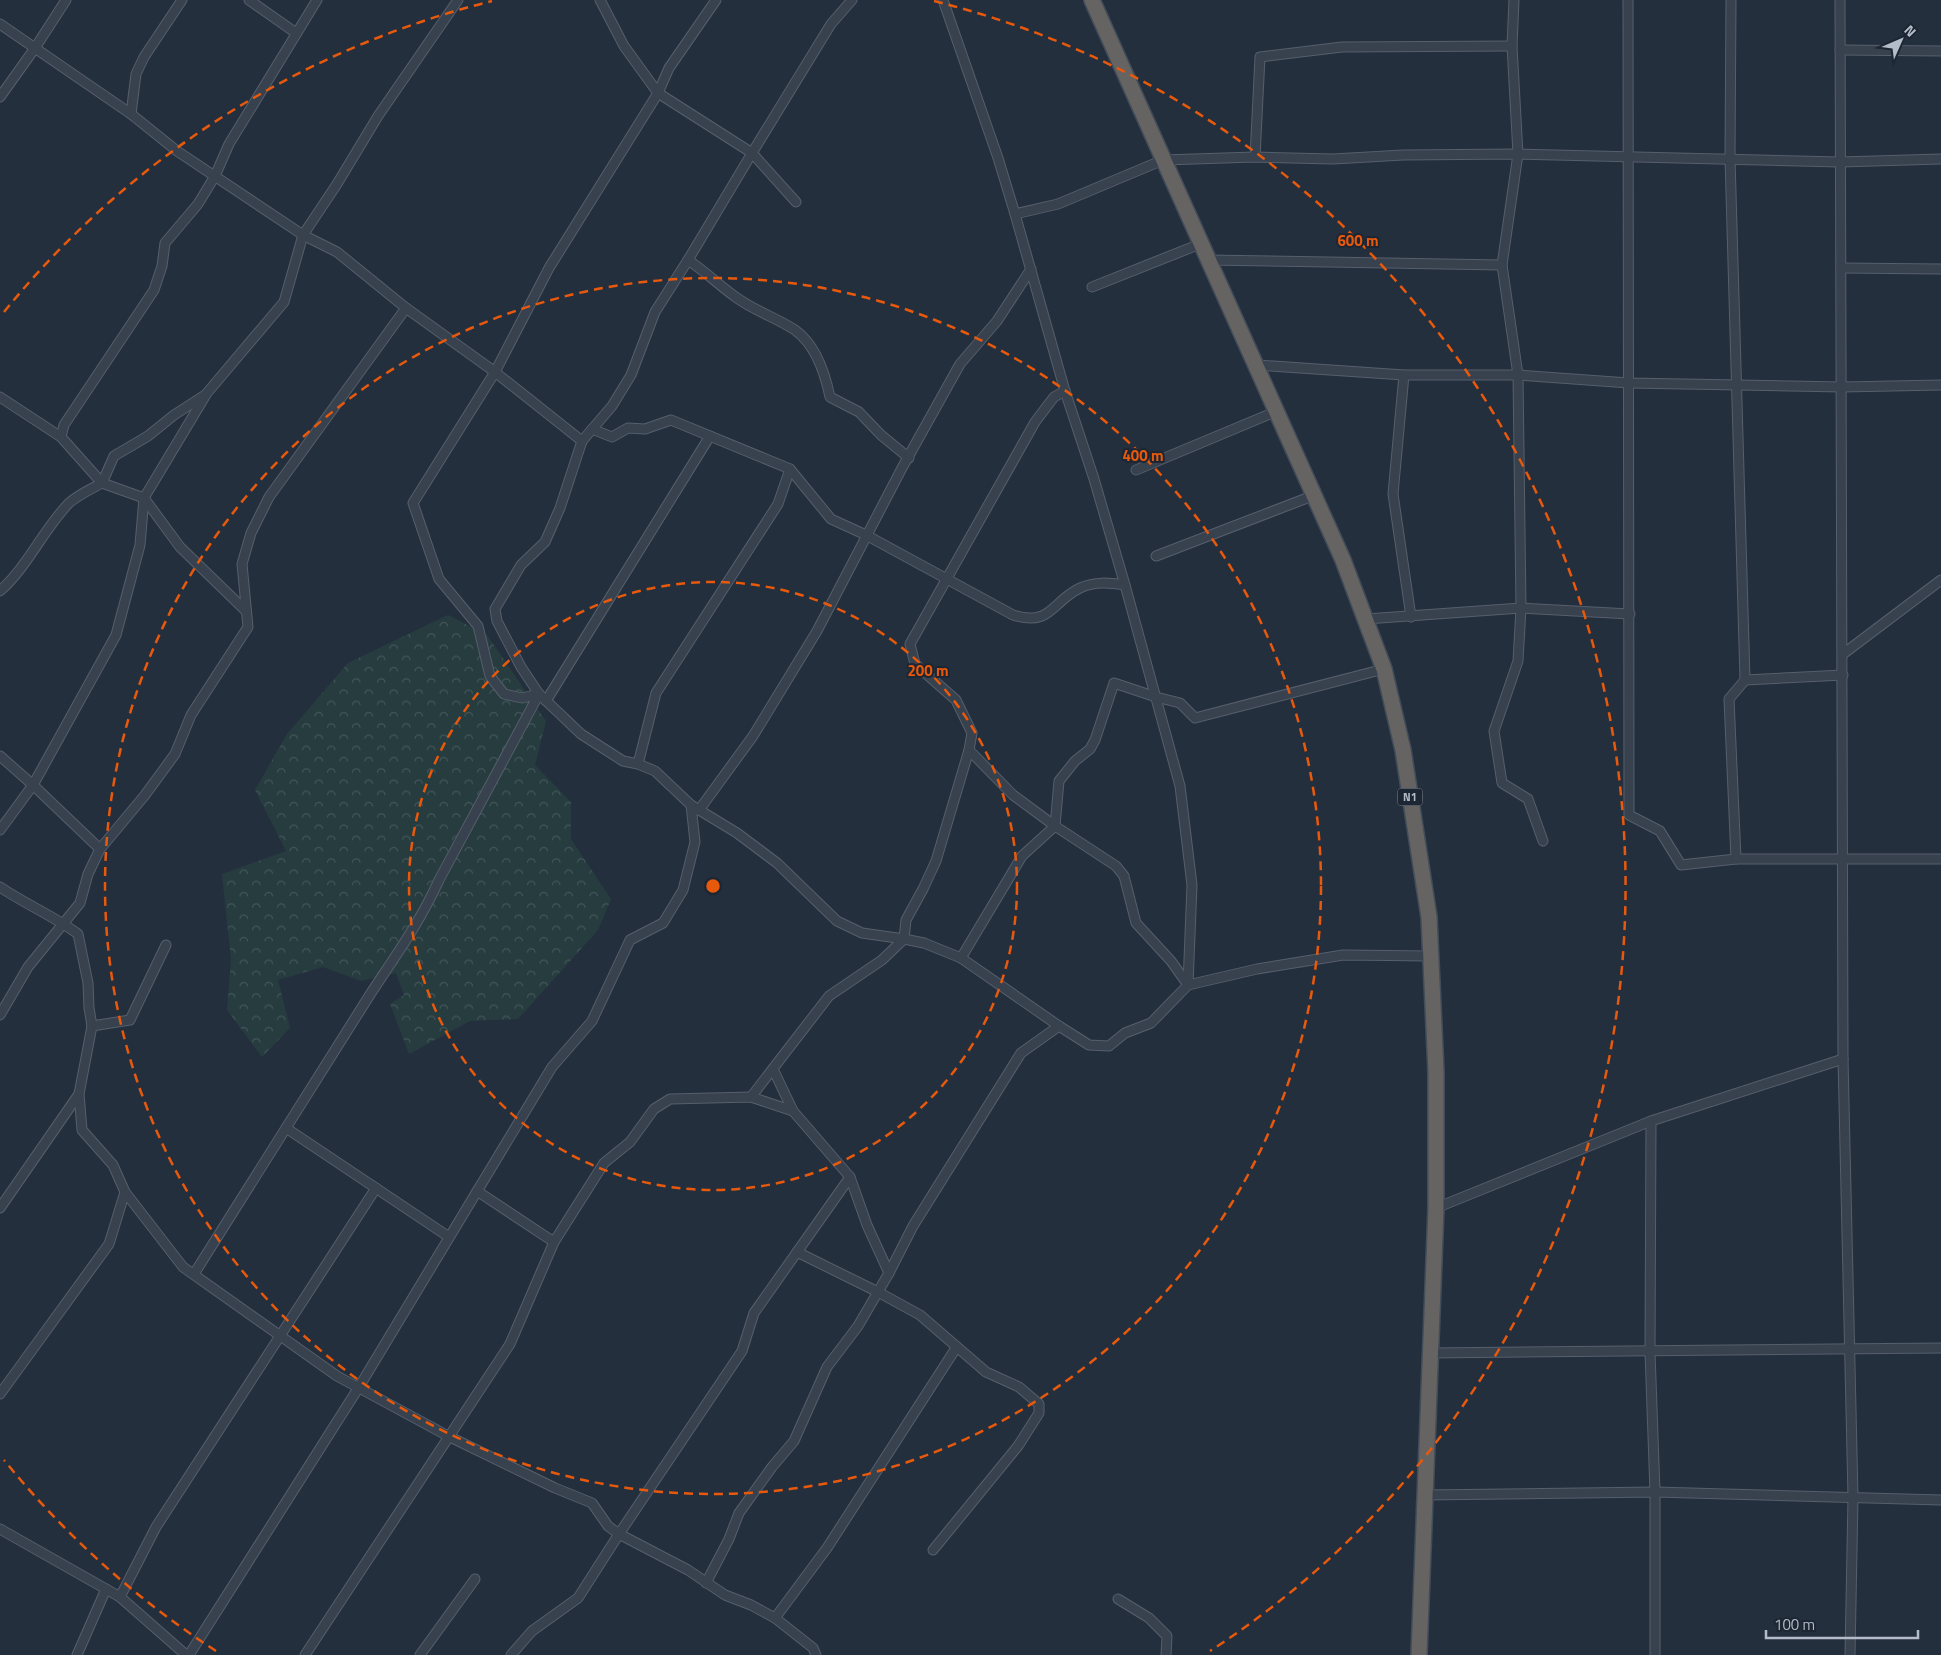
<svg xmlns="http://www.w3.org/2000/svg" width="1941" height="1655" viewBox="0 0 1941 1655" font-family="'Titillium Web',sans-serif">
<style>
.forest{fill:url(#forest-crowns)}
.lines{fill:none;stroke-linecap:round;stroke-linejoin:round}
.minor-casing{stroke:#565f6c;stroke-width:11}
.trunk-casing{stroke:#434c59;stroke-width:18}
.minor{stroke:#38414e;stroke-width:9}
.trunk{stroke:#656462;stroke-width:15}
.ring{fill:none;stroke:#e8590c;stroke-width:2.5;stroke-dasharray:9 6}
.labels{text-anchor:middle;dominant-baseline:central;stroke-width:4;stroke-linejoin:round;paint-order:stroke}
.shield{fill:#1d2633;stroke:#878f9c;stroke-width:1}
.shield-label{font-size:11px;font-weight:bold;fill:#b4bcc9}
.centre{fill:#e8590c;stroke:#1d2633;stroke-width:2.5}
.ring-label{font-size:15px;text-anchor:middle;font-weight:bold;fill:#e8590c;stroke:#1d2633;stroke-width:4;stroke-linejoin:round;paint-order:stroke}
</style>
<defs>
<pattern id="forest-crowns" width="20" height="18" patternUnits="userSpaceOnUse" patternTransform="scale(1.25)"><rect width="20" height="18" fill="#263c3f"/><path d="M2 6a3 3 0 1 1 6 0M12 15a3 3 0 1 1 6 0" fill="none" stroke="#435659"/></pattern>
</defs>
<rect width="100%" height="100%" fill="#242f3e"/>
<!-- forest -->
<path class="forest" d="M 448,615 L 487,635 L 546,721 L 535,765 L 571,802 L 571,839 L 611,899 L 598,930 L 518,1019 L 470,1021 L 409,1054 L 390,1004 L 404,995 L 396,973 L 361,981 L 323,967 L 278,980 L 290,1028 L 262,1057 L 227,1010 L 231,959 L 222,874 L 286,851 L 255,790 L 287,734 L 348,663 Z"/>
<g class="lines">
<!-- minor casing -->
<g class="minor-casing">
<g id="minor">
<path d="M 249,0 L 296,33"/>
<path d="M 600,0 L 624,46 L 658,93 L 752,153 L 796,202"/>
<path d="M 852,0 L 831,24 L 752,153 L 688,260 L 655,312 L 631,375 L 612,406 L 582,441 L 560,508 L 545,542 L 521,565 L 495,609 L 497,621 L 521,667 L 539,694 L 581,734 L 623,761 L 638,764 L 655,771 L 691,805 L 737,833 L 777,863 L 837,921 L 862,933 L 904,939 L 924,943 L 961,958 L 1059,1026"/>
<path d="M 943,0 L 998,158 L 1015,214 L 1065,391 L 1094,479 L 1125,585 L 1180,786 L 1192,885 L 1188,985"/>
<path d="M 1514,0 L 1512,46 L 1518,154 L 1502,265 L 1518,375 L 1521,608 L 1518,661 L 1494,731 L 1502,783 L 1528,799 L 1543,841"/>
<path d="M 1628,0 L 1629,815 L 1660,831 L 1681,865 L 1736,859 L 1941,859"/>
<path d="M 1731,0 L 1730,158 L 1745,680 L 1729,699 L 1736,859"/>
<path d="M 1840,0 L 1843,1059 L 1853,1497 L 1850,1655"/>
<path d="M 0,24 L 131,114 L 177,151 L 303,235 L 337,252 L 406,308 L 495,372 L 582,441"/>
<path d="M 1840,50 L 1941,51"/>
<path d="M 0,97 L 35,48 L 66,0"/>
<path d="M 131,114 L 136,74 L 144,57 L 182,0"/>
<path d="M 1255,157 L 1260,57 L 1342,47 L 1512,46"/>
<path d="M 1015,214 L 1058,204 L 1163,160 L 1255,157 L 1333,159 L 1403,155 L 1518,154 L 1840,162 L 1941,159"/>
<path d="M 688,260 C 706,272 720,286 737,298 C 755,311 777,318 795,330 C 816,345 825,373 830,397 L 859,412 L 881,435 L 909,458"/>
<path d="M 1207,260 L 1502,265"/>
<path d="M 1841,268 L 1941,269"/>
<path d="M 1092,287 L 1200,244"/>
<path d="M 1257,365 L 1404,375 L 1518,375 L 1629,383 L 1842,387 L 1941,385"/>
<path d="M 1404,375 L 1393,494 L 1411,617"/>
<path d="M 0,397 L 61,437 L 102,483 L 114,456 L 148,436 L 174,415 L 205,395"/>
<path d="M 592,429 L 612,437 L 628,428 L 645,429 L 671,420 L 790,469 L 831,519 L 866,535 L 1013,615 C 1051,627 1051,602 1080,588 C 1095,581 1110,583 1125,585"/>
<path d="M 61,437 L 64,425 L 154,290 L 162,266 L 165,243 L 198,204 L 215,176 L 229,144 L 317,0"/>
<path d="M 1136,470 L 1277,411"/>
<path d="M 1156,556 L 1315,495"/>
<path d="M 0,591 C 28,566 43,530 69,503 C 78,495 91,489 102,483 L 144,498 L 180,547 L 246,611"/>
<path d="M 1366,619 L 1521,608 L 1630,614"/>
<path d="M 1843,654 L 1941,580"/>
<path d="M 1745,680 L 1843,675"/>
<path d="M 539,694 L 522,698 L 504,694 L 490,676 L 478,626 L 439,579 L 413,503 L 495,372 L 549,268 L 658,93 L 669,68 L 716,0"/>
<path d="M 546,701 L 710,436"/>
<path d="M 0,756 L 33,785 L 0,830"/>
<path d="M 638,764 L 656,693 L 778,504 L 790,469"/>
<path d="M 699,810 L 753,736 L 817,631 L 902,468 L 960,364 L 997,321 L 1031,269"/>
<path d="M 100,849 L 33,785 L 116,635 L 140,545 L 144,498 L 207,393 L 284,302 L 303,235 L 337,184 L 378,116 L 458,0"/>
<path d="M 0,887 C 25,904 54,916 78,934 L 88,983 L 89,1008 L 92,1026"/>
<path d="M 166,945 L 130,1020 L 92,1026 L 79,1094 L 82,1130 L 113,1165 L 125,1192 L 183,1267 L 337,1376 L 448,1436 L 555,1488 L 592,1503 L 608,1526 L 619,1534 L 688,1570 L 725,1595 L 751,1605 L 775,1618 L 813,1648 L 816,1655"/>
<path d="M 961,958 L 1022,856 L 1055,826 L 1013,795 L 969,750"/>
<path d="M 1188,985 L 1171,961 L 1136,923 L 1124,876 L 1116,866 L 1055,826 L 1059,781 L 1075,761 L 1090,749 L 1095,740 L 1114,683 L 1156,697 L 1180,703 L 1195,718 L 1384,669"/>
<path d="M 0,1015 L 28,967 L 80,903 L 88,874 L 100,849 L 145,795 L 175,754 L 191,715 L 248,627 L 242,564 L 251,533 L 269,497 L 406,308"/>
<path d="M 773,1069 L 793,1111 L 850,1177 L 867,1225 L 889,1273"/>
<path d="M 751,1097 L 829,996 L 882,960 L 904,939 L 906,920 L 923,889 L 936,861 L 969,750 L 972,733 L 956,700 L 915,664 L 910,644 L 1035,422 L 1054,397 L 1065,391"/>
<path d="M 1651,1121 L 1650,1352 L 1655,1492 L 1655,1655"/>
<path d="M 286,1128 L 449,1237"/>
<path d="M 477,1191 L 554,1242"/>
<path d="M 0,1208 L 79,1094"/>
<path d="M 1436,1208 L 1651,1121 L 1843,1059"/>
<path d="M 797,1252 L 878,1292 L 920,1315 L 986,1372 L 1019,1387 L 1039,1404 L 1039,1413 L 1018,1446 L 933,1550"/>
<path d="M 194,1274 L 371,993 C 396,955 420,922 439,880 L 539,694"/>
<path d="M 1429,1353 L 1941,1348"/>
<path d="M 0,1394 L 109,1244 L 125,1192"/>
<path d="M 1424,1495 L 1655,1492 L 1941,1500"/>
<path d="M 0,1529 L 120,1597 L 186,1655"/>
<path d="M 706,1583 L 729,1539 L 739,1513 L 772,1467 L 794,1441 L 827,1367 L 858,1326 L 889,1273 L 913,1226 L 1021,1053 L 1059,1026 L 1089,1045 L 1109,1046 L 1125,1033 L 1151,1023 L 1188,985 L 1257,969 L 1343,955 L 1431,956"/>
<path d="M 120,1597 L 156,1527 L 376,1188"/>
<path d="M 1118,1599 L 1149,1618 L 1167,1636 L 1166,1655"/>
<path d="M 775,1618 L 827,1548 L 956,1348"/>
<path d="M 77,1655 L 106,1589"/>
<path d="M 189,1655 L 359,1387 L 552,1067 L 592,1021 L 630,940 L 663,923 L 683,890 L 695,842 L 691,805"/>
<path d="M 305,1655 L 510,1344 L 554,1242 L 604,1163 L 630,1142 L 654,1109 L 670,1099 L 751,1097 L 793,1111"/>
<path d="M 420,1655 L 475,1579"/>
<path d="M 511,1655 L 532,1631 L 578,1598 L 619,1534 L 742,1351 L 754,1313 L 850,1177"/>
</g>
</g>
<!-- trunk casing -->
<g class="trunk-casing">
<path id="trunk" d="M 1092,0 L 1343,560 L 1384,669 L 1403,750 L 1429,917 L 1436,1072 L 1436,1208 L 1419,1655"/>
</g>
<!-- minor -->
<use href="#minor" class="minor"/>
<!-- trunk -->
<use href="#trunk" class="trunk"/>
</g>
<!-- distance rings -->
<g class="ring">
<circle cx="713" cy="886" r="304"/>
<circle cx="713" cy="886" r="608"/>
<path d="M216 1651A912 912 0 0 1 4 1460M4 312A912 912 0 0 1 492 1M934 1A912 912 0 0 1 1210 1651"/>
</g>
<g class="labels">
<!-- shield labels -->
<rect class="shield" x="1397.5" y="788.5" width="25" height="17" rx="4"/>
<g class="shield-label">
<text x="1410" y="797">N1</text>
</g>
</g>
<circle cx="713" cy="886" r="8" class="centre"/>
<g class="ring-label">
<text x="1358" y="246">600 m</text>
<text x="1143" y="461">400 m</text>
<text x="928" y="676">200 m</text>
</g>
<!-- north arrow -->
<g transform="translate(1901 40) rotate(45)" stroke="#1d2633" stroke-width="4" paint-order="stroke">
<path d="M0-4L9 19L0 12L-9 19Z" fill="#b4bcc9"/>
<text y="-8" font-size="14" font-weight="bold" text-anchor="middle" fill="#b4bcc9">N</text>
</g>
<!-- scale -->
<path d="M1766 1630v8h152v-8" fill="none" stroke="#b4bcc9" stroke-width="2.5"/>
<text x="1774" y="1630" font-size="15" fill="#b4bcc9" stroke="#1d2633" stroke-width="4" paint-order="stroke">100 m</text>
</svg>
